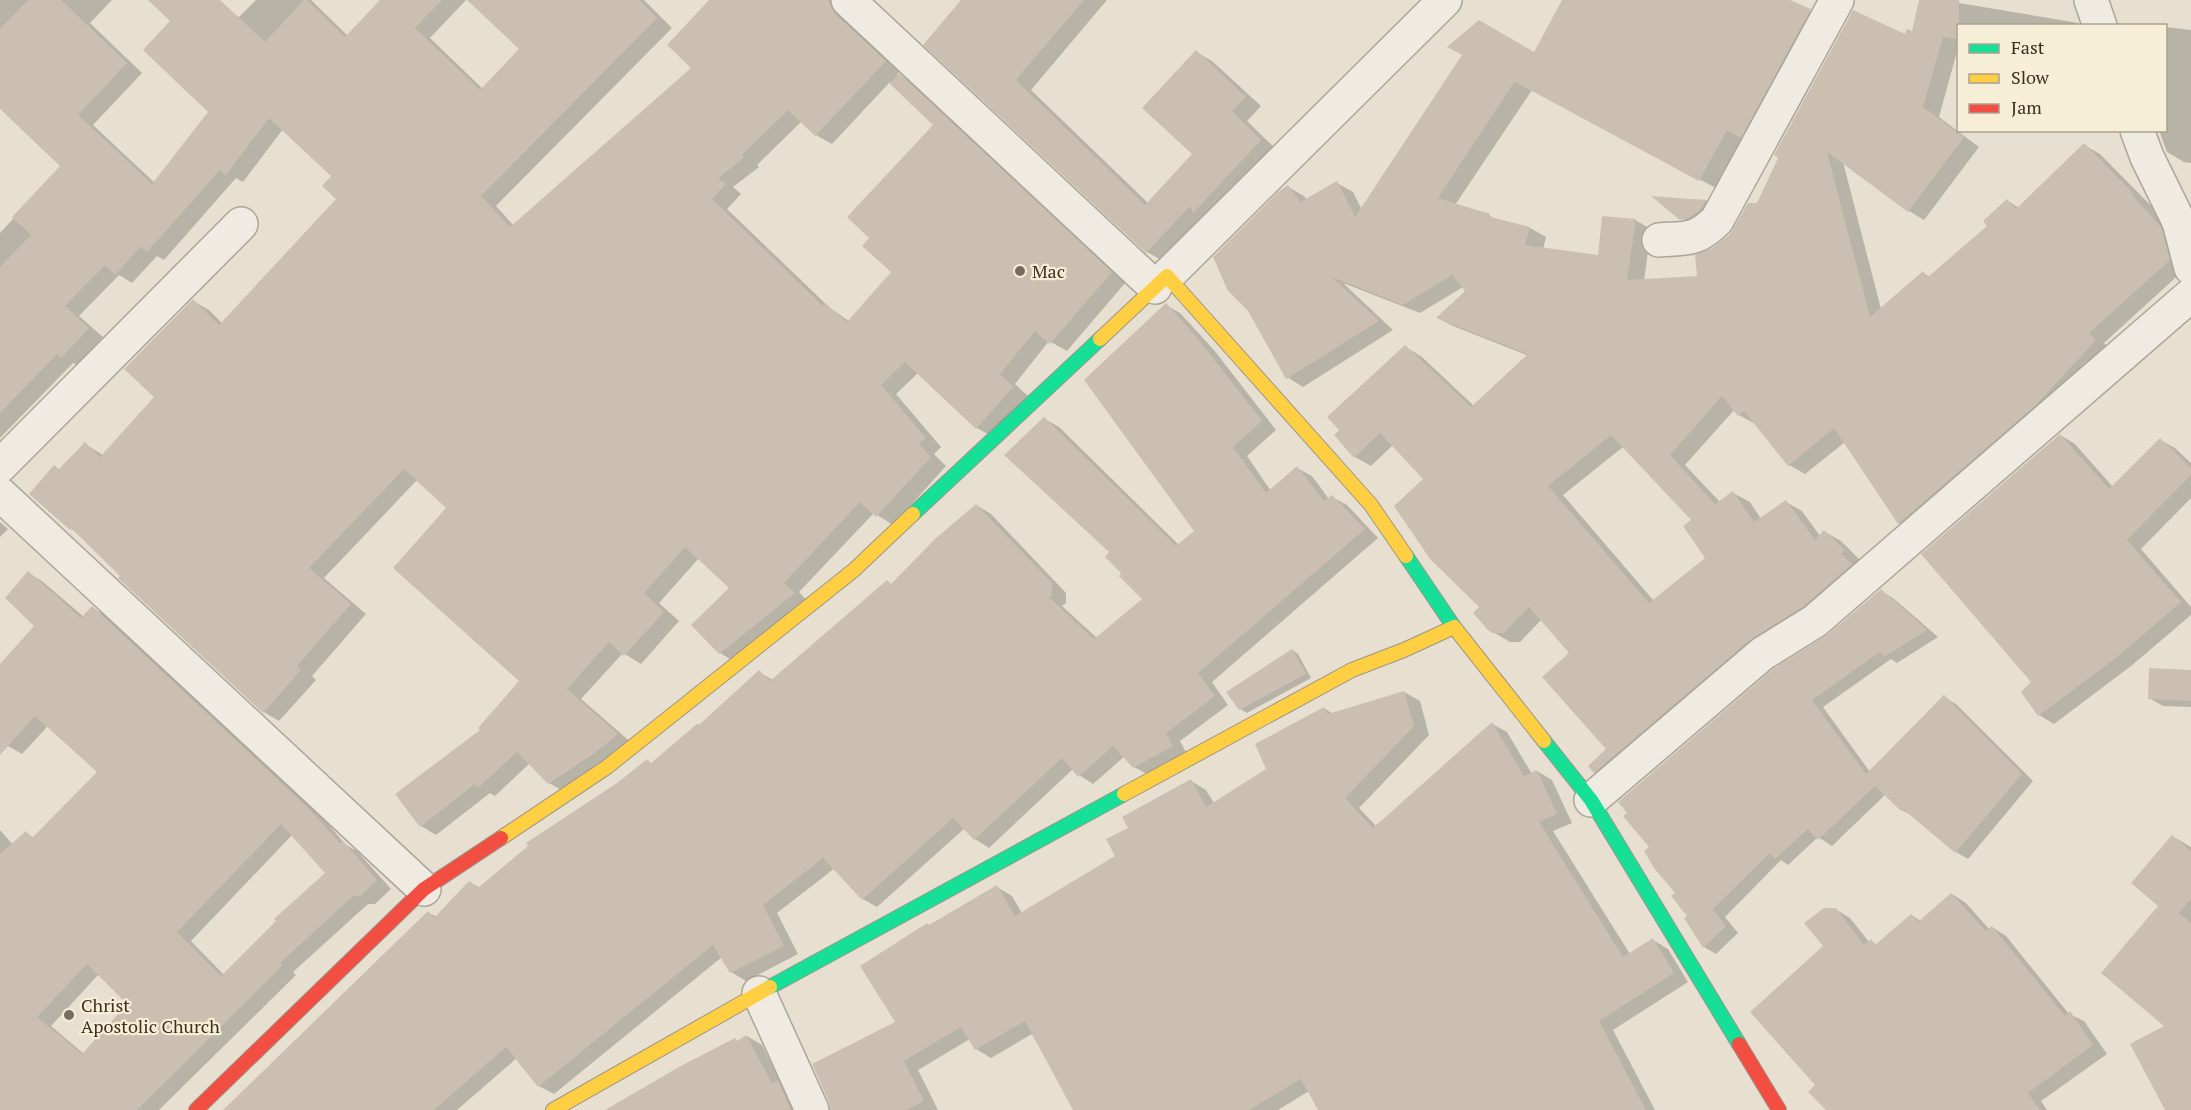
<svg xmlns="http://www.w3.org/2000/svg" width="2191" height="1110" viewBox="0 0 2191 1110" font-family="'PT Serif',serif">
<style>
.shadow{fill:#0003;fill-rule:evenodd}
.building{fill:#cbbfb2;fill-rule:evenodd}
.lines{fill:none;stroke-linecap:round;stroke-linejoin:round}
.street-casing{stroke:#ada599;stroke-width:36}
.fast-casing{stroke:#9c958a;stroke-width:16}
.slow-casing{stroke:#9c958a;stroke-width:16}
.jam-casing{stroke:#9c958a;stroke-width:16}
.street{stroke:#efebe3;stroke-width:33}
.fast{stroke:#16e098;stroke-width:14}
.slow{stroke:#ffcf43;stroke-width:14}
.jam{stroke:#f24e42;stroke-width:14}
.poi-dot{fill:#786c5e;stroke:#f7eed8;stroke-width:2}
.labels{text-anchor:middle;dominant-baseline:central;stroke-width:4.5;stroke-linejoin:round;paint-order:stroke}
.poi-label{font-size:18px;fill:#3d2e20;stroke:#f7eed8;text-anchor:start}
</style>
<rect width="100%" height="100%" fill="#e7e0d1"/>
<!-- shadow -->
<g class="shadow">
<path d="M 0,0 L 112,0 L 90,23 L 142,73 L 93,125 L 155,183 L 210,112 L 173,21 L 150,0 L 193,0 L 226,30 L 256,0 L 311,0 L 348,36 L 382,0 L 466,0 L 430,38 L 483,89 L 521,49 L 469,0 L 644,0 L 672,28 L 496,206 L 514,226 L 693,68 L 711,0 L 832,0 L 900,71 L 897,74 L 915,84 L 1126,282 L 1067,351 L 1049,341 L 1015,384 L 1028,396 L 993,437 L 977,428 L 918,373 L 896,394 L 941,447 L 934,454 L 946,466 L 893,525 L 874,513 L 799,592 L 809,603 L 735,662 L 720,653 L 731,588 L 699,558 L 659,603 L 679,621 L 641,664 L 623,653 L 581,699 L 633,744 L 565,792 L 549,783 L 530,763 L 495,796 L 490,793 L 436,835 L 421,826 L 482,730 L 522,681 L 448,508 L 417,480 L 324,578 L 366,614 L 312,676 L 316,680 L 279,721 L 264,712 L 79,533 L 71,529 L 60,470 L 85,444 L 103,455 L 156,397 L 193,301 L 209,310 L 222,323 L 338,199 L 333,176 L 283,129 L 243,182 L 236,178 L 164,260 L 157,256 L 132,283 L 119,275 L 79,316 L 103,337 L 78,366 L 73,363 L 0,438 L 0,233 L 62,166 L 0,94 ZM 890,82 L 935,125 L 871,238 L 893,272 L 850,322 L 829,307 L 727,209 L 741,194 L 733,187 L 759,167 L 757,165 L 802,121 L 816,135 L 832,144 Z"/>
<path d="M 963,0 L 1107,0 L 1031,90 L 1148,203 L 1194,154 L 1196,52 L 1212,61 L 1261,106 L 1247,121 L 1276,149 L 1163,261 L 1147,252 L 925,45 Z"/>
<path d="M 1564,0 L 1787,0 L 1826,20 L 1716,188 L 1532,90 L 1455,205 L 1490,216 L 1499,221 L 1530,228 L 1546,237 L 1543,249 L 1599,257 L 1635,220 L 1651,229 L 1644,281 L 1699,277 L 1713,249 L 1731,235 L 1906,36 L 1913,33 L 1921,0 L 1941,0 L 2078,23 L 2083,26 L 1958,26 L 1958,48 L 1939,117 L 1979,147 L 1924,220 L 1909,211 L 1843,162 L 1881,309 L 1923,273 L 1930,277 L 1989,226 L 2008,201 L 2019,208 L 2084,145 L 2100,154 L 2171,226 L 2185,269 L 2104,343 L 2111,350 L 1915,532 L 1899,523 L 1845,442 L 1805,474 L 1789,465 L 1755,424 L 1739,415 L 1735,409 L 1685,465 L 1720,502 L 1733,493 L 1750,502 L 1761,519 L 1786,502 L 1802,511 L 1820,536 L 1825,532 L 1841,541 L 1860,560 L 1611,781 L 1595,772 L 1608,749 L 1571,653 L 1542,619 L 1520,642 L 1510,642 L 1493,632 L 1425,479 L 1393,445 L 1371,466 L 1355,457 L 1406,347 L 1422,357 L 1474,406 L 1529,356 L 1453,326 L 1438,318 L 1467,292 L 1463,287 L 1420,313 L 1343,283 L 1393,330 L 1303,387 L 1287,377 L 1288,187 L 1304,196 L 1307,200 L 1337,183 L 1353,192 L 1362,210 L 1535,54 ZM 1623,447 L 1693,520 L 1707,559 L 1654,601 L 1563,495 Z"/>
<path d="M 2166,27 L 2191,30 L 2191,163 L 2184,162 L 2167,152 L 2159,130 L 2166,130 Z"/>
<path d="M 1656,198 L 1706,201 L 1712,205 L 1688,223 Z"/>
<path d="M 1166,305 L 1180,313 L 1214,350 L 1276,430 L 1247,456 L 1271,491 L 1297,468 L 1312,476 L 1329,499 L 1332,497 L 1347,505 L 1378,538 L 1212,682 L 1228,705 L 1180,741 L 1187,754 L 1149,775 L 1134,767 L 1125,756 L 1093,784 L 1079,775 L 1073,769 L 989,848 L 975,839 L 965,828 L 877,907 L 863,899 L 835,868 L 777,913 L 798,954 L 746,981 L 731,972 L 722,957 L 554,1094 L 539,1086 L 517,1058 L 457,1110 L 247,1110 L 429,913 L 437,917 L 470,882 L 480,888 L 652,764 L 700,726 L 759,672 L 773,680 L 892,585 L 976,505 L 991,514 L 1066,593 L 1066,603 L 1062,606 L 1098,639 L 1144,599 L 1123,573 L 1112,552 L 1045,419 L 1059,427 L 1179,545 L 1196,531 Z"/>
<path d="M 2060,435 L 2075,444 L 2113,487 L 2160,440 L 2175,448 L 2191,463 L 2191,498 L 2141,549 L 2191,607 L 2191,615 L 2131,666 L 2054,724 L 2039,715 L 2023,692 L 2033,682 Z"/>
<path d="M 0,522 L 8,529 L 0,537 Z"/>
<path d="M 29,573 L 43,582 L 84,617 L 93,608 L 107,616 L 322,817 L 346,845 L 357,851 L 391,889 L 375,904 L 368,904 L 293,972 L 296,975 L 159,1110 L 0,1110 L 0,830 L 13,845 L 26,833 L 34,838 L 99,772 L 48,726 L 22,754 L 8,746 L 0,751 L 0,666 L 37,626 ZM 292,835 L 327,874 L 224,975 L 191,941 ZM 99,974 L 129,1004 L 84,1054 L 51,1026 Z"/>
<path d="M 1881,591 L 1893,598 L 1938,637 L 1897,663 L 1891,659 L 1823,707 L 1870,772 L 1944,697 L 1956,704 L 2033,781 L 1968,859 L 1956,852 L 1914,817 L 1902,810 L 1886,794 L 1832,846 L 1818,837 L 1788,865 L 1781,860 L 1725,917 L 1738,933 L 1716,954 L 1704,947 L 1686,918 L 1828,636 Z"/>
<path d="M 1292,650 L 1298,654 L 1311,678 L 1247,713 L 1240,709 Z"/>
<path d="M 2191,671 L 2191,707 L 2163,706 L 2149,698 Z"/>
<path d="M 1404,692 L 1420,701 L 1429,735 L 1359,808 L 1377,827 L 1492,724 L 1507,732 L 1532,774 L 1537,771 L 1552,780 L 1572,823 L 1553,831 L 1630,954 L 1653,940 L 1668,949 L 1688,982 L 1613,1030 L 1655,1110 L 1320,1110 L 1309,1091 L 1278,1110 L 1076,1110 L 1032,1034 L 991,1058 L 976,1049 L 970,1039 L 918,1070 L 938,1110 L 832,1110 L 897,1022 L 930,926 L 997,887 L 1012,896 L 1022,913 L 1117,856 L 1130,828 L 1191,781 L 1206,790 L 1214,803 L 1268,770 L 1324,708 L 1333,714 Z"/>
<path d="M 2172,836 L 2191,847 L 2191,1110 L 2167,1110 L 2167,1026 L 2160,906 Z"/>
<path d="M 1952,894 L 1966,903 L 1990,930 L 1992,927 L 2006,936 L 2069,1014 L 2084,1021 L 2107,1054 L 2041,1101 L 2047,1110 L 1833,1110 L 1817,1085 L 1825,946 L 1835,909 L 1850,918 L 1869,942 L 1871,941 L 1877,945 L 1911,915 L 1921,921 Z"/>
<path d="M 747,1036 L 762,1045 L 782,1085 L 793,1091 L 802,1110 L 624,1110 L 735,1040 L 738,1042 Z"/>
</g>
<!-- building -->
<g class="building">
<path d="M 28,0 L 61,0 L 127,63 L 78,115 L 152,184 L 208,112 L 143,50 L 170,21 L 148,0 L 220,0 L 265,42 L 304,0 L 307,0 L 345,37 L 380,0 L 442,0 L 415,28 L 480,90 L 519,49 L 467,0 L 639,0 L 657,18 L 481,196 L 510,227 L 691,68 L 667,45 L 709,0 L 828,0 L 835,14 L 886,61 L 815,136 L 788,110 L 742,155 L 744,158 L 718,178 L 726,184 L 712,199 L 823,306 L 825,303 L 847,322 L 891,272 L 862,246 L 869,238 L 847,217 L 933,125 L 890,84 L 899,73 L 1112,272 L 1050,344 L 1035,331 L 1000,374 L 1013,387 L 976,429 L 905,362 L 881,385 L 926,438 L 919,444 L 931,457 L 876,517 L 860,502 L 784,583 L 795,593 L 719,654 L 691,625 L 729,588 L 685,547 L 644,593 L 664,612 L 624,656 L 609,642 L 567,689 L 618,734 L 596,752 L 548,784 L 517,752 L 478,788 L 475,784 L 420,827 L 395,794 L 480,730 L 478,728 L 519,681 L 393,568 L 446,508 L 404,469 L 309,568 L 351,604 L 297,666 L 301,670 L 263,713 L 118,578 L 120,576 L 72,529 L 70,530 L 29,494 L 54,465 L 59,469 L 85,442 L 100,457 L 154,397 L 124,369 L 193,299 L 219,325 L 336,199 L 322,186 L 331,176 L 269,118 L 226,175 L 220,170 L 147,252 L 141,246 L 115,275 L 105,265 L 65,306 L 89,328 L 61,358 L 57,354 L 0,413 L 0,267 L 31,235 L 12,217 L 60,166 L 0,109 L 0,29 Z"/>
<path d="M 961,0 L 1084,0 L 1016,80 L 1145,205 L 1192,154 L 1142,108 L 1196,50 L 1246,97 L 1232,111 L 1261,140 L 1193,213 L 1190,206 L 1146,253 L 923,45 Z"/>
<path d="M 1562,0 L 1790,0 L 1811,9 L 1741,138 L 1727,130 L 1699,181 L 1515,82 L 1513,84 L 1438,198 L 1490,214 L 1490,217 L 1530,227 L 1525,245 L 1598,255 L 1602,216 L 1636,219 L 1627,280 L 1697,276 L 1695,255 L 1712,248 L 1730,234 L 1748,203 L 1757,203 L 1778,158 L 1774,155 L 1853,10 L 1905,34 L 1907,29 L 1912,31 L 1919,0 L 1959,0 L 1959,39 L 1943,37 L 1923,107 L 1964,137 L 1908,212 L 1827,152 L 1870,317 L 1923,271 L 1928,277 L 1987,226 L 1983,221 L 2007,199 L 2016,209 L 2084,143 L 2133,193 L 2132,195 L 2161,227 L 2170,260 L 2089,333 L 2096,340 L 2035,406 L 1898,524 L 1834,428 L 1788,466 L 1744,411 L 1738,416 L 1722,396 L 1670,455 L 1715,504 L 1733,491 L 1754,522 L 1786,500 L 1815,540 L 1824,530 L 1845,550 L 1841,554 L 1852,564 L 1804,606 L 1750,640 L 1594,773 L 1588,766 L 1606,749 L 1542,677 L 1569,653 L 1529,607 L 1504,633 L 1492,633 L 1487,629 L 1473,613 L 1479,607 L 1430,559 L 1394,506 L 1423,479 L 1380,433 L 1354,458 L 1334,435 L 1339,430 L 1327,417 L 1405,345 L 1471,407 L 1528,354 L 1436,318 L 1465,291 L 1452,275 L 1403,305 L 1332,277 L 1379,321 L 1286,379 L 1248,311 L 1228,291 L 1213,257 L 1278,192 L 1288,185 L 1300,202 L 1337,181 L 1355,217 L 1462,55 L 1447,47 L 1479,20 L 1534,52 ZM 1611,435 L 1691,520 L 1683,526 L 1705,558 L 1649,603 L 1548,486 Z"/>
<path d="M 1651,196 L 1707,200 L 1698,212 L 1689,218 L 1680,220 Z"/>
<path d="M 1166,303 L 1199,340 L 1262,421 L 1233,447 L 1266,493 L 1297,466 L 1324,501 L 1332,495 L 1365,529 L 1198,673 L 1215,696 L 1166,733 L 1173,746 L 1133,768 L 1113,746 L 1078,777 L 1062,758 L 974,840 L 953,818 L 862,900 L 823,858 L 763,905 L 784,946 L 730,973 L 713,945 L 538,1087 L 506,1047 L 434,1110 L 223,1110 L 428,911 L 434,918 L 466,884 L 470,881 L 478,888 L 528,846 L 526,843 L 617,783 L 647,759 L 651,763 L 698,723 L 699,725 L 759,670 L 770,681 L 887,580 L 891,584 L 935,539 L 976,504 L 1052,583 L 1052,595 L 1049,597 L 1094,639 L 1142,599 L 1119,576 L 1121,573 L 1105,557 L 1109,552 L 1004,455 L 1044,417 L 1176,546 L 1194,531 L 1084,380 Z"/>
<path d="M 2060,434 L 2109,489 L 2160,438 L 2191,468 L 2191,475 L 2127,540 L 2181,602 L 2116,658 L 2038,716 L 2021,692 L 2031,682 L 1921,554 Z"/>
<path d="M 28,571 L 81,618 L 92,606 L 307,807 L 340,843 L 343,841 L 377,880 L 360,896 L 353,896 L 280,963 L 282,966 L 137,1110 L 0,1110 L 0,854 L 26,831 L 32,838 L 97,772 L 35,716 L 0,755 L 0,664 L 34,626 L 5,598 ZM 281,824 L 325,873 L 274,919 L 276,921 L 221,976 L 177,932 ZM 87,964 L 127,1004 L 82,1054 L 37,1017 Z"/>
<path d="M 1881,589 L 1927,630 L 1884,657 L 1880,652 L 1812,700 L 1866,774 L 1944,695 L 2022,774 L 1955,853 L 1903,809 L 1901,811 L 1875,786 L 1818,840 L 1808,829 L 1775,859 L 1770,853 L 1713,909 L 1726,926 L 1703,948 L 1684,918 L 1687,916 L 1671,896 L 1675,893 L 1654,868 L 1644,851 L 1649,847 L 1623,816 L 1627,813 L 1618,802 L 1773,669 L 1827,635 Z"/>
<path d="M 1292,649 L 1306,674 L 1239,710 L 1226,692 Z"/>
<path d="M 2149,668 L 2191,670 L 2191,701 L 2148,699 Z"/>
<path d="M 1404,691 L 1414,726 L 1345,798 L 1373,828 L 1492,722 L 1524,776 L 1537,770 L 1557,814 L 1539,822 L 1623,957 L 1653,938 L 1674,973 L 1599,1021 L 1646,1110 L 1318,1110 L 1301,1079 L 1249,1110 L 1073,1110 L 1025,1021 L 975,1050 L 961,1027 L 904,1061 L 924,1101 L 907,1110 L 830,1110 L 829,1102 L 812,1064 L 895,1022 L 860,966 L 927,923 L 929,925 L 997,885 L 1015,916 L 1115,856 L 1106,839 L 1128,828 L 1122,817 L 1191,779 L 1206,807 L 1266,769 L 1255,744 L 1324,707 L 1328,714 Z"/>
<path d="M 2172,835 L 2191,851 L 2191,899 L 2179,913 L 2191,923 L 2191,1110 L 2165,1110 L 2130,1044 L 2164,1026 L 2101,973 L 2158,906 L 2131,883 Z"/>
<path d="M 1951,893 L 1986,931 L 1992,926 L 2065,1016 L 2070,1011 L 2093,1045 L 2028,1093 L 2040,1110 L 1826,1110 L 1808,1092 L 1815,1085 L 1750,1012 L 1823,946 L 1804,923 L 1824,908 L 1836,908 L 1864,945 L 1871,939 L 1875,945 L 1911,914 L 1918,922 Z"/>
<path d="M 746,1035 L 772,1083 L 778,1080 L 790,1108 L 788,1110 L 605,1110 L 679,1067 L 735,1038 L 737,1041 Z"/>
</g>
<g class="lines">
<!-- street casing -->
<g class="street-casing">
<g id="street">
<path d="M 848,0 L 1155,287"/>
<path d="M 2091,0 L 2100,26"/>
<path d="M 2137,130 L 2147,157 L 2179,222 L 2191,268"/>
<path d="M 1659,240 C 1687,238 1696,241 1717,220 L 1837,0"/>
<path d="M 1167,276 L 1445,0"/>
<path d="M 0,466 L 241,224"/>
<path d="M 0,494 L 424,889"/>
<path d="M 1591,800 L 1762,654 L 1815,621 L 2191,295"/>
<path d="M 759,993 L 812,1110"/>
</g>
</g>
<!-- fast casing -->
<g class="fast-casing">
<g id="fast">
<path d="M 913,514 L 1100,339"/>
<path d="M 1406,556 L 1454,627"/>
<path d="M 1544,741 L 1591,800 L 1739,1044"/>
<path d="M 770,987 L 1124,794"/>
</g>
</g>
<!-- slow casing -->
<g class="slow-casing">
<g id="slow">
<path d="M 1100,339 L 1167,276 L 1371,505 L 1406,556"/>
<path d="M 1124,794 L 1352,670 L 1404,650 L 1454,627 L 1544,741"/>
<path d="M 501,838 L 607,767 L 854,570 L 913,514"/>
<path d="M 553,1110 L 770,987"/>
</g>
</g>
<!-- jam casing -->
<g class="jam-casing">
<g id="jam">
<path d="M 1739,1044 L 1779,1110"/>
<path d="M 196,1110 L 424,889 L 501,838"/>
</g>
</g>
<!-- street -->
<use href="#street" class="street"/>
<!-- fast -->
<use href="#fast" class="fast"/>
<!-- slow -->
<use href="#slow" class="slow"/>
<!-- jam -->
<use href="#jam" class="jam"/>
</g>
<!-- markers -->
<g class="poi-dot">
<circle cx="1020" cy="271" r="6"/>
<circle cx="69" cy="1015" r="6"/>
</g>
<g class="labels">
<!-- poi labels -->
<g class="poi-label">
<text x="1032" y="271">Mac</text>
<text x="81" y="1005">Christ<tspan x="81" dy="21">Apostolic Church</tspan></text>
</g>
</g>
<!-- legend -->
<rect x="1957" y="24" width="210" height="108" fill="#f7eed8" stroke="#ada18e" stroke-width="1.5"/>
<rect x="1969" y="44" width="30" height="9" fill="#16e098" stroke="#ada18e" stroke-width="1.5"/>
<text x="2011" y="54" font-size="18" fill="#3d2e20">Fast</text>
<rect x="1969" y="74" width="30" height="9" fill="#ffcf43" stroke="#ada18e" stroke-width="1.5"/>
<text x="2011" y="84" font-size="18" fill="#3d2e20">Slow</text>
<rect x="1969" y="104" width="30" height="9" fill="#f24e42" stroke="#ada18e" stroke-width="1.5"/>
<text x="2011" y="114" font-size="18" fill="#3d2e20">Jam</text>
</svg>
